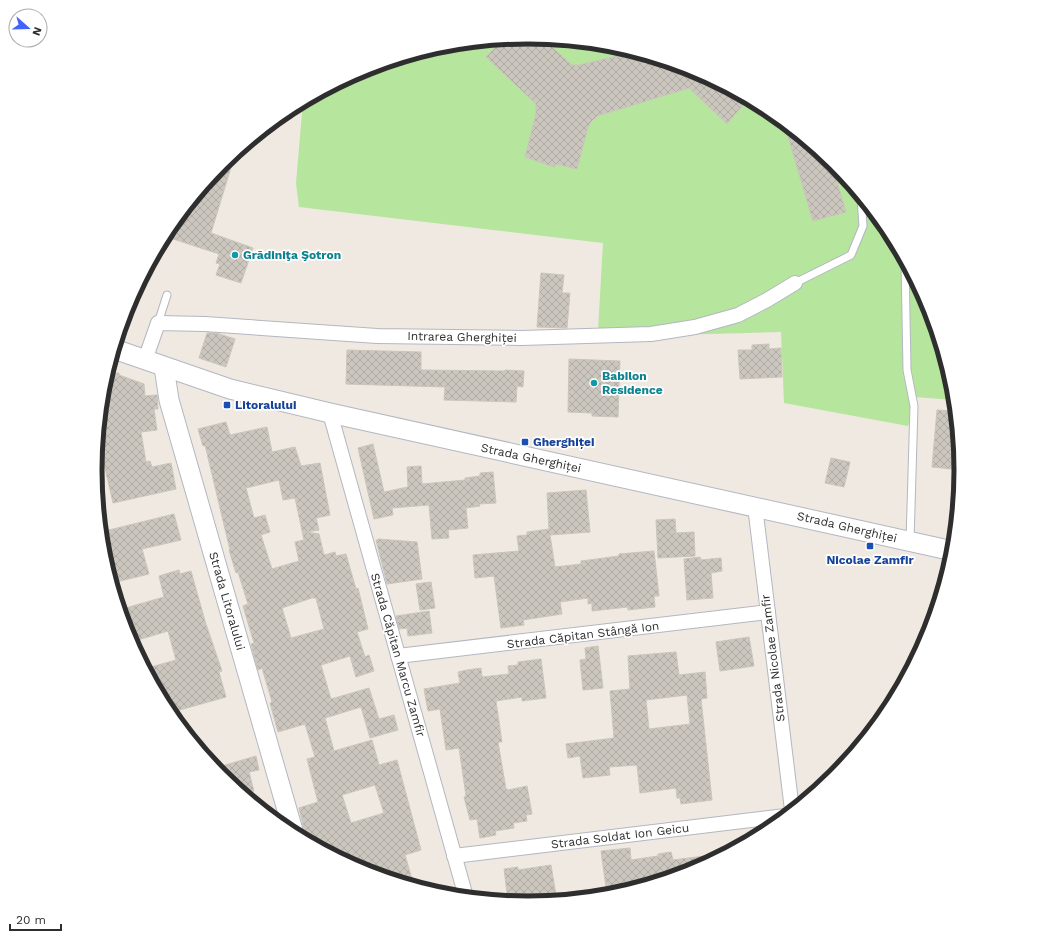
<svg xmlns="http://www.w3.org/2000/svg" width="1055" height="940" viewBox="0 0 1055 940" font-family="'Work Sans',sans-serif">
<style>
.green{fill:#b6e59e}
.building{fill:url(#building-cross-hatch);stroke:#cbc5ba;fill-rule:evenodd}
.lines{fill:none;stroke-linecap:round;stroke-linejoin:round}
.lane-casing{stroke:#b4b7c1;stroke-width:9}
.street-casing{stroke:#b4b7c1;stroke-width:16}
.secondary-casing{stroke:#b4b7c1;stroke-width:21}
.lane{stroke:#fff;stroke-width:7}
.street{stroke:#fff;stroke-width:14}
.secondary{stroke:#fff;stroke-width:19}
.culture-dot{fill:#0f9aa8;stroke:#fff;stroke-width:1.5}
.transit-dot{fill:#1a4fb4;stroke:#fff;stroke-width:1.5}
.labels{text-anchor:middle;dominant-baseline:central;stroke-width:3.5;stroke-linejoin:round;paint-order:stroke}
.culture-label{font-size:12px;font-weight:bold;fill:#0d838f;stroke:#fff;text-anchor:start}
.street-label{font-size:12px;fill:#2e2e2e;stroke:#fff}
.transit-label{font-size:12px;font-weight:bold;fill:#164399;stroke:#fff;text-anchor:start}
.rim{fill:none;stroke:#2e2e2e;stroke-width:5}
</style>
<defs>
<pattern id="building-cross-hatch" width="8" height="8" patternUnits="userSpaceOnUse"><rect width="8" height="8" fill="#cbc7bf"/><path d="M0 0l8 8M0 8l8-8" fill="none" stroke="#afaba4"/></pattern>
</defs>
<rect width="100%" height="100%" fill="#efe9e1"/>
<!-- green -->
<path class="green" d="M 528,37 L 612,45 L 693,70 L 768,110 L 834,164 L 888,230 L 928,305 L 952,386 L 954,400 L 915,397 L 908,426 L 784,403 L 781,332 L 635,336 L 598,331 L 603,243 L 299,207 L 296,183 L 303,101 L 362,70 L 443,45 Z"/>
<!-- building -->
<g class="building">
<path d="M 528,37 L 542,38 L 572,65 L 579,65 L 634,52 L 693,70 L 748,99 L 727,124 L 689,88 L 597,116 L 590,123 L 588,127 L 577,169 L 556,164 L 554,167 L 525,157 L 536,114 L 536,104 L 486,57 L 503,39 Z"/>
<path d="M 784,123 L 831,162 L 846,212 L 813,221 Z"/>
<path d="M 236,151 L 211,233 L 253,248 L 241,283 L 216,275 L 220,264 L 216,263 L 219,254 L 164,236 L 168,229 L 221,164 Z"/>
<path d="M 541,273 L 564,275 L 562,293 L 570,293 L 567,328 L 537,327 Z"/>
<path d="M 207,333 L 216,333 L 235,339 L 226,367 L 199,358 Z"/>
<path d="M 769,344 L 769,349 L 781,348 L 782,377 L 740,379 L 738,350 L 752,350 L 752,345 Z"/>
<path d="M 347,350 L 421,352 L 421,370 L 504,371 L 505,370 L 524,371 L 523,387 L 517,386 L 516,402 L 444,400 L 445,387 L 346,384 Z"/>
<path d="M 569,359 L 620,361 L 618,417 L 592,416 L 592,413 L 568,412 Z"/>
<path d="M 119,373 L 119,375 L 144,384 L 145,396 L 157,395 L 158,409 L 154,409 L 157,430 L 141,432 L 146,462 L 150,461 L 152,467 L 171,463 L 176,489 L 113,503 L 105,468 L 95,469 L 103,385 L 106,374 Z"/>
<path d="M 937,410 L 955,411 L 960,470 L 932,467 Z"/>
<path d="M 226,422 L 230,435 L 267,427 L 272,452 L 295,447 L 301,466 L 320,463 L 330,515 L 316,518 L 319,530 L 306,532 L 319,534 L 324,555 L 335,552 L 336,556 L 346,554 L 356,589 L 358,588 L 368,629 L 357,632 L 365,657 L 369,655 L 374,671 L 356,677 L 350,656 L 321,665 L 331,699 L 369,688 L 379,719 L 394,715 L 398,730 L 370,738 L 361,707 L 325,718 L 334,751 L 372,740 L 379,765 L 397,760 L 421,850 L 405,855 L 414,886 L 362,870 L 307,841 L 299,808 L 318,802 L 307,759 L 315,757 L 305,724 L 278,732 L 270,703 L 272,702 L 262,668 L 258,670 L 251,644 L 254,643 L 243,606 L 248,604 L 238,572 L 236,573 L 229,550 L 230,550 L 205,445 L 203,446 L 198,429 ZM 279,480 L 283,500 L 295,498 L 304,540 L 295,542 L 299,561 L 272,569 L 261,535 L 270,532 L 265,515 L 254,518 L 246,488 ZM 312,598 L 316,598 L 324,629 L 291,638 L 282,608 ZM 375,785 L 384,813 L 351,823 L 342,795 Z"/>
<path d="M 373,444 L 384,492 L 408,487 L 407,467 L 421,466 L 422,484 L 465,480 L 465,478 L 480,476 L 480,473 L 493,472 L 496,503 L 479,504 L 480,506 L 466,508 L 468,528 L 448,530 L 449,538 L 432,539 L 429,505 L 392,508 L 393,515 L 374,519 L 358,448 Z"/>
<path d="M 831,458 L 850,462 L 844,487 L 825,483 Z"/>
<path d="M 586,490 L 590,532 L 550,535 L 555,567 L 581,564 L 581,561 L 619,556 L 619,554 L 654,551 L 659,596 L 654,596 L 655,607 L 628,610 L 628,607 L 592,611 L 592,603 L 588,604 L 588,598 L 560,602 L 562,614 L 523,620 L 524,625 L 501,628 L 494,576 L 475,578 L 473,555 L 519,551 L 517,536 L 527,535 L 527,532 L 549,529 L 547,493 Z"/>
<path d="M 174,514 L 181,540 L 142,549 L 149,574 L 112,583 L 103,554 L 101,532 Z"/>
<path d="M 675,519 L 676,533 L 694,532 L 695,556 L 658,558 L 656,520 Z"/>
<path d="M 378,539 L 417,542 L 422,579 L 387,584 L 376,540 L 378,540 Z"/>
<path d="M 700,557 L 701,560 L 721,558 L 722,571 L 711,573 L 713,598 L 687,600 L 684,559 Z"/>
<path d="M 179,570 L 180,574 L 191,571 L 205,621 L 222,671 L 219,672 L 226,697 L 169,713 L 146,670 L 152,669 L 151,667 L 176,660 L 168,631 L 131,642 L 124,624 L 126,624 L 122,609 L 164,597 L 159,576 Z"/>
<path d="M 431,582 L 435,608 L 420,610 L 416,584 Z"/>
<path d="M 429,611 L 432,633 L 408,636 L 407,628 L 399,629 L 396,616 Z"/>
<path d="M 749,637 L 754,666 L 720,671 L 716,642 Z"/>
<path d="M 598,646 L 603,688 L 583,690 L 580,660 L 586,659 L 585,648 Z"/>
<path d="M 676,652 L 679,675 L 705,672 L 707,698 L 701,699 L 712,800 L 681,804 L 680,798 L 677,798 L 676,788 L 640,793 L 637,765 L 609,767 L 610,775 L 583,778 L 580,756 L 568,758 L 566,744 L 614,738 L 610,691 L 630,689 L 628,656 ZM 687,695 L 690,724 L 649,729 L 646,700 Z"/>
<path d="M 541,659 L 546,698 L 522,701 L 522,697 L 496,701 L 502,742 L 498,742 L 506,789 L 507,789 L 508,790 L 527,786 L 532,814 L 526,815 L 527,821 L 513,823 L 514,828 L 495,831 L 496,835 L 480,838 L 477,819 L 470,820 L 464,797 L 466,796 L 459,748 L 446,750 L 440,709 L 428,711 L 424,689 L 460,683 L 458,672 L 467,670 L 481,668 L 482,677 L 509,674 L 508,666 L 518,665 L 518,662 Z"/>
<path d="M 256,756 L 259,770 L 249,772 L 254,791 L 243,794 L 221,776 L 215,768 Z"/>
<path d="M 630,848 L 631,860 L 658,856 L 658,854 L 671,852 L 673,860 L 720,854 L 720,856 L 693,870 L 607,895 L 601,851 Z"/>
<path d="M 551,865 L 556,895 L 539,897 L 539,902 L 527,903 L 508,901 L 504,869 L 518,867 L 518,870 Z"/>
</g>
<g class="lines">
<!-- lane casing -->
<g class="lane-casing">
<g id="lane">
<path d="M 905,261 L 907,370 L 914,406 L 910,541"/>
<path d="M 795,283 L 851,255 L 863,226 L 861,198"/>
<path d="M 158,323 L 167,295"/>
</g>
</g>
<!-- street casing -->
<g class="street-casing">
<g id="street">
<path d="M 145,360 L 158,323 L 205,324 L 377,336 L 522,338 L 651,334 L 695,327 L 738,315 L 767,300 L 795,283"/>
<path d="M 330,413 L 466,897"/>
<path d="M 755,506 L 792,810"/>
<path d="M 398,656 L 768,612"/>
<path d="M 454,856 L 785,816"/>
</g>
</g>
<!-- secondary casing -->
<g class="secondary-casing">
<g id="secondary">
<path d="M 114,349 L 230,389 L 330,413 L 953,551"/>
<path d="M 164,367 L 169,400 L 294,834"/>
</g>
</g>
<!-- lane -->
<use href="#lane" class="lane"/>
<!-- street -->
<use href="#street" class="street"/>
<!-- secondary -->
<use href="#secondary" class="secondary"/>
</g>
<!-- markers -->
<g class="culture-dot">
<circle cx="235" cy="255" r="4"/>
<circle cx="594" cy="383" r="4"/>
</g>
<g class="transit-dot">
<rect x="223" y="401" width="8" height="8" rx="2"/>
<rect x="521" y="438" width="8" height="8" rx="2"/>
<rect x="866" y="542" width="8" height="8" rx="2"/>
</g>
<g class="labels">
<!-- culture labels -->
<g class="culture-label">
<text x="243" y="255">Grădiniţa Şotron</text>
<text x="602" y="376">Babilon<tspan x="602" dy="14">Residence</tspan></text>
</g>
<!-- street labels -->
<g class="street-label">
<text transform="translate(462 337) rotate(1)">Intrarea Gherghiței</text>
<text transform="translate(531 458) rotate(12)">Strada Gherghiței</text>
<text transform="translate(847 527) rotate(13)">Strada Gherghiței</text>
<text transform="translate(227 601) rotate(74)">Strada Litoralului</text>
<text transform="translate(583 635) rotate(-7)">Strada Căpitan Stângă Ion</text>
<text transform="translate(398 655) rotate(74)">Strada Căpitan Marcu Zamfir</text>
<text transform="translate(773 658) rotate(-97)">Strada Nicolae Zamfir</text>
<text transform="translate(620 836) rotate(-7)">Strada Soldat Ion Geicu</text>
</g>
<!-- transit labels -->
<g class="transit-label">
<text x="235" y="405">Litoralului</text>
<text x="533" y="442">Gherghiței</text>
<text x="870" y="560" text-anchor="middle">Nicolae Zamfir</text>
</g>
</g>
<!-- crop -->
<path d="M0 0H1055V940H0ZM102 470a426 426 0 1 1 852 0a426 426 0 1 1-852 0Z" fill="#fff" fill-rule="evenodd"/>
<path class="rim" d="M102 470a426 426 0 1 1 852 0a426 426 0 1 1-852 0Z"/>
<!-- north arrow -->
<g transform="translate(28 28) rotate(110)"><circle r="19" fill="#ffffff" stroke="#ababab"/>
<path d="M0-3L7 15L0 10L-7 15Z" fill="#4264fb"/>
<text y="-6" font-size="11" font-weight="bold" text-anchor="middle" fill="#2e2e2e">N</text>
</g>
<!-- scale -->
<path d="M10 924v6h51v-6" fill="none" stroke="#2e2e2e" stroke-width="2"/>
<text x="16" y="924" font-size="12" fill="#2e2e2e" stroke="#ffffff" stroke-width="3" paint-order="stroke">20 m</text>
</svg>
